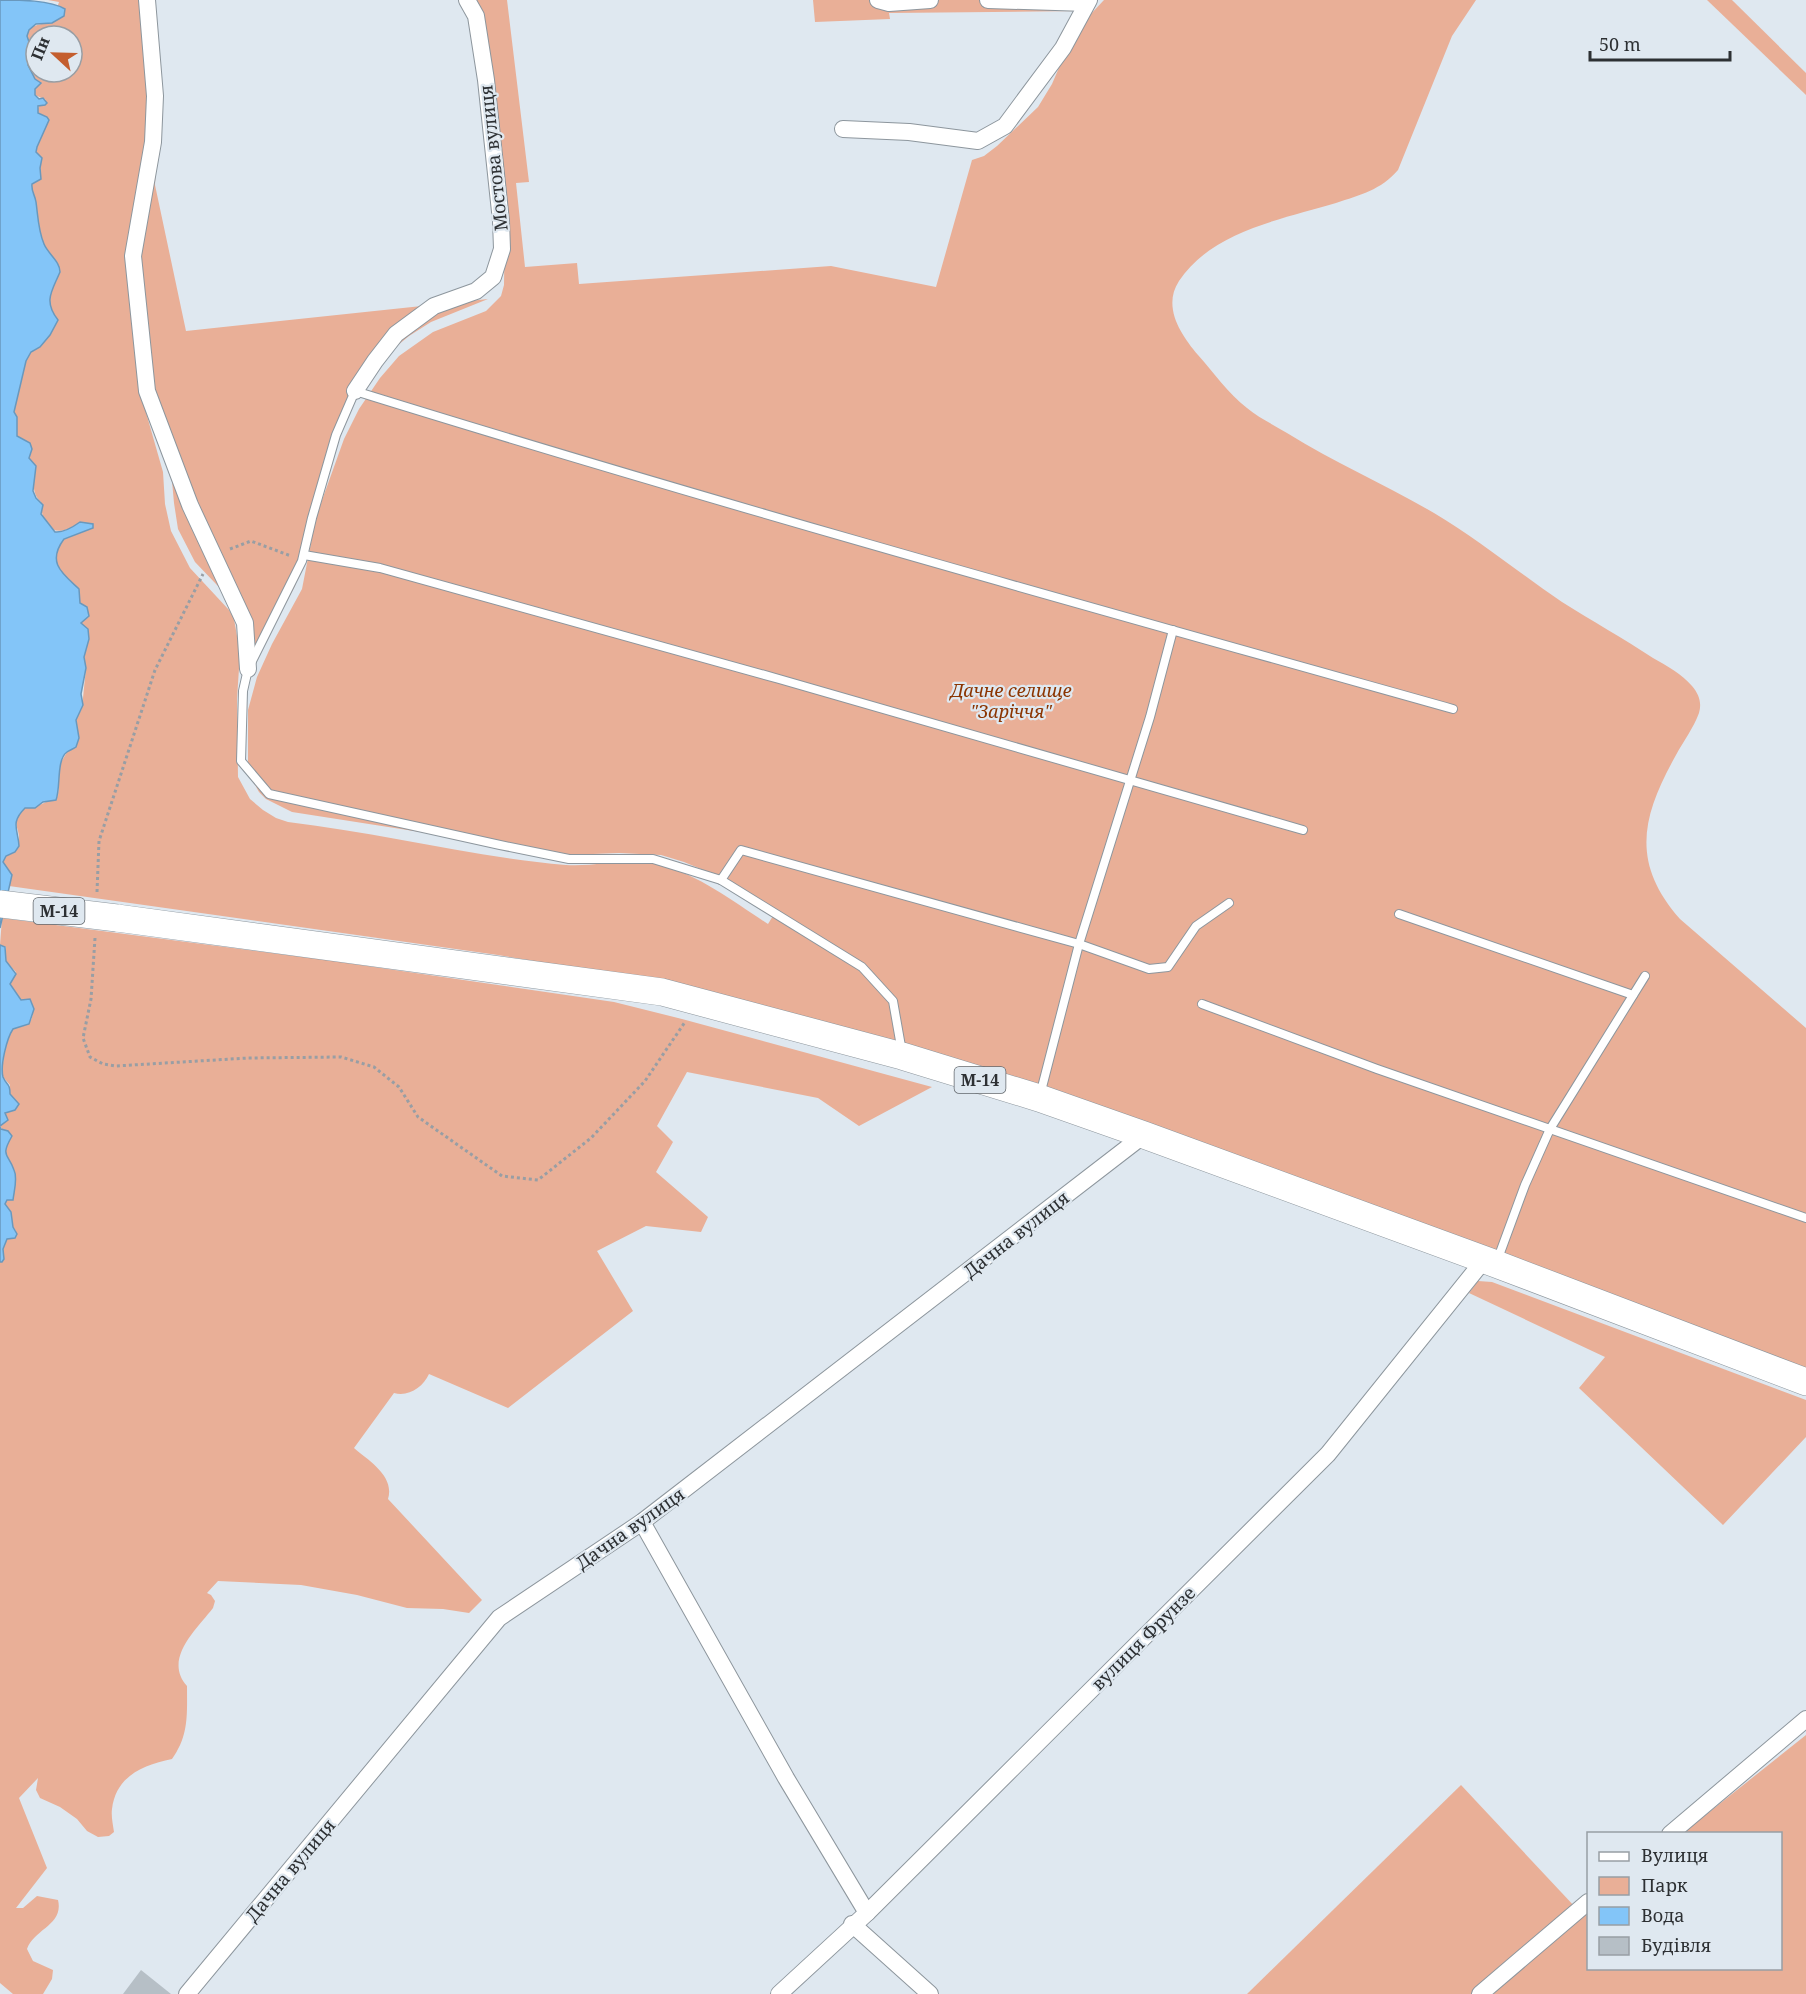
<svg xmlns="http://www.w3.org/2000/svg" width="1806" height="1994" viewBox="0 0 1806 1994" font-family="'Noto Serif',serif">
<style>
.green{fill:#e9af97;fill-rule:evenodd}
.water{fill:#83c5f8;stroke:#6998bd;stroke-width:1.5}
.building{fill:#b6bfc6}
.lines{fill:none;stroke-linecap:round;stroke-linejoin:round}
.service-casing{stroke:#8d969d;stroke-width:10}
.minor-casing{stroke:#8d969d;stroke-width:18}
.trunk-casing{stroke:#8d969d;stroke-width:28}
.path{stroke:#989ea4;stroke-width:3;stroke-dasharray:3 3;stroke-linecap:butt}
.service{stroke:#fff;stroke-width:8}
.minor{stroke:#fff;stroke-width:16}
.trunk{stroke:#fff;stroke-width:27}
.trunk-bridge-casing{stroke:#8d969d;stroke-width:28;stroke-linecap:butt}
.trunk-bridge{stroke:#fff;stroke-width:27}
.labels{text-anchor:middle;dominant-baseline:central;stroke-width:4.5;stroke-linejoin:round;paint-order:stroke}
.shield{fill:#dfe8f0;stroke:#62676c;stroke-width:1.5}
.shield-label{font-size:16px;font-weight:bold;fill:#2d3033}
.street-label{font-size:18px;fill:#2d3033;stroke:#dfe8f0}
.park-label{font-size:18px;font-style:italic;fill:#8b3502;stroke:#dfe8f0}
</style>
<rect width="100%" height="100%" fill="#dfe8f0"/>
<!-- green -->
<g class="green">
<path d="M 48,0 L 144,0 L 150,95 L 133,240 L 143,402 L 163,472 L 165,504 L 171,531 L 190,568 L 229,610 L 234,619 L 240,653 L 237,699 L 238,777 L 250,799 L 263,810 L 276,818 L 288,822 C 381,833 473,857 566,865 C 597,867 631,857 661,865 C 701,876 734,902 768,924 L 776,911 L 713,874 L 684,862 L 661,855 L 619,853 L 567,855 L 292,812 L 266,799 L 259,792 L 248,772 L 248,710 L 257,677 L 272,644 L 302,589 L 316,517 L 344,439 L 359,409 L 380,378 L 399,356 L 433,332 L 486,311 L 501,296 L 504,285 L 505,222 L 466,0 L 507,0 L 529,182 L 516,183 L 525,267 L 577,263 L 579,284 L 831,266 L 936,287 L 972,160 L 984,156 L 997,146 L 1038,107 L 1052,84 L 1061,63 L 1089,16 L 1104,0 L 1476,0 L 1452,36 L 1398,170 C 1381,190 1360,195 1336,203 C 1283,219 1212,231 1179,281 C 1162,307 1181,335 1198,355 C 1214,373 1228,393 1247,408 C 1259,418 1274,425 1287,433 C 1335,463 1386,485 1434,513 C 1478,539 1519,573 1562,602 C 1592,621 1623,638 1653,658 C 1667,666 1682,674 1692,686 C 1699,694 1702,703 1699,713 C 1694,727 1683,742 1676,755 C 1642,816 1630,862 1680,919 L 1806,1028 L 1806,1372 L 1481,1250 L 619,975 L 498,955 L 9,886 L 12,875 L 3,862 L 6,856 L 15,852 C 16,848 19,841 19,836 C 17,822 11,822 25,808 C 37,808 47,801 58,796 L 60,764 L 67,752 L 76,747 L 79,738 L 76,720 L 82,708 L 86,668 L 84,657 L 89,639 L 81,623 L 89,613 L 81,606 L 70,580 L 61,574 L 57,563 L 57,550 L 60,544 L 64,539 L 72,535 L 80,522 C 57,540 41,529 41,502 C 31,494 33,478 36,466 L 29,458 L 30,443 L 17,437 L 17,417 L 14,412 L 26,361 L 31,352 L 40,347 L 50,335 L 58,320 L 51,310 L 49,299 L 52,288 L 57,280 L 58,263 C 39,249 38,222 36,202 C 35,195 31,191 32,184 L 36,182 L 42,158 L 36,152 C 38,138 46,130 44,115 L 40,115 C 34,109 41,104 46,100 L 35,95 L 35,89 L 41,83 L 35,79 L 27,65 L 35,54 C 18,31 29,24 52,23 L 59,2 ZM 36,36 L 72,36 L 72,72 L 36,72 Z"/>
<path d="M 813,0 L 1094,0 L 1078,11 L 889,13 L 890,19 L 815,22 Z"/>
<path d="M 1707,0 L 1732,0 L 1806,73 L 1806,95 Z"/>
<path d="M 157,140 L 155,185 L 186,331 L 488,299 L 431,322 L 409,336 L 392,350 L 352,405 L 337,435 L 295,586 L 265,642 L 251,673 L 236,605 L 195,562 L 178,529 L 174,503 L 171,470 L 142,324 L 141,241 Z"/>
<path d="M 2,918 L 326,960 L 614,1002 L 682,1019 L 932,1087 L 859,1126 L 818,1098 L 687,1072 L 657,1126 L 673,1142 L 656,1172 L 708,1217 L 701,1232 L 646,1226 L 597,1251 L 633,1311 L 508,1408 L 429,1374 C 423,1387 409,1397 394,1393 L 354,1448 C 369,1461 395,1476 388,1499 L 482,1600 L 469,1613 L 443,1609 L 407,1608 L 357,1595 L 301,1585 L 218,1581 L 207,1593 L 211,1595 L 215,1601 L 213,1608 C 196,1630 163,1659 187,1686 C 187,1715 189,1735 172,1759 C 143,1765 116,1776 112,1809 C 111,1816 113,1825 114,1832 L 109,1836 L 98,1837 L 87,1831 L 77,1819 L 60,1807 L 40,1798 L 36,1790 L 38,1778 L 19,1798 L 47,1868 L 16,1908 L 23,1908 L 37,1896 L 58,1900 C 64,1925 34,1929 27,1949 L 33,1961 L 53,1970 L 52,1979 L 43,1994 L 13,1994 L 0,1983 L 0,1262 L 2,1262 L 3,1249 L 7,1239 L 13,1239 L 16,1231 L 13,1227 L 11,1212 L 5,1204 L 7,1200 L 12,1200 C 10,1184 0,1152 9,1139 L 0,1126 L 7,1121 L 5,1113 L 15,1110 L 19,1104 L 10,1094 L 10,1085 L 3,1077 L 2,1071 L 6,1040 L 13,1029 C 16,1027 20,1027 23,1026 C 36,1023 33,1008 30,999 L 21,1000 L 10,984 L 16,972 L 6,962 L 6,947 L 0,945 Z"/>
<path d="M 1478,1281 L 1492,1282 L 1806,1400 L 1806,1437 L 1723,1525 L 1579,1388 L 1605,1357 L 1469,1293 Z"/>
<path d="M 1806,1735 L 1806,1994 L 1490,1994 L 1588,1909 L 1588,1968 L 1780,1968 L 1780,1834 L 1683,1833 Z"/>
<path d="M 1461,1785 L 1576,1908 L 1476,1994 L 1247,1994 Z"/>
</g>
<!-- water -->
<g class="water">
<path d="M 0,0 C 20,0 50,0 65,9 L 64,16 L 52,23 L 36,24 L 29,30 L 27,36 L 30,45 L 36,58 L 34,61 L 28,63 L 28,65 L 35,79 L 41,83 L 35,89 L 35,95 L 39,99 L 43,98 L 47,103 L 45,105 L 38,106 L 38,113 L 47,117 L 49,120 L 37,147 L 36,152 L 42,158 L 40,168 L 41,179 L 32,184 C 31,191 35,195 36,202 C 38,216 38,230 44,244 C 48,254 60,261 60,272 C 52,291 43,301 58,320 L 50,335 L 40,347 L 31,352 L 26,361 L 14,412 L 17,417 L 17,436 L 30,443 L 32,449 L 29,458 L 36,466 L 33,491 L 36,498 L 43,505 L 41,514 L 55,532 C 63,533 73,527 80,522 L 93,524 L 93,528 L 64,539 C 46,563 63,574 79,589 L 80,603 L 87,607 L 89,616 L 81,623 L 88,629 L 89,639 L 84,657 L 86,668 L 81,694 L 83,705 L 76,720 L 79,738 L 76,747 C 73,749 70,750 67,752 C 56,760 61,787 56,800 L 43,802 L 35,808 L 25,808 C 10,823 18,829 19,846 L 15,852 L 6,856 L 3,862 L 12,875 L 0,928 Z"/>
<path d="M 0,945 L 5,947 L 6,961 L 16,974 L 10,984 L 21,1000 L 30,999 L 34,1009 L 29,1024 L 13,1029 C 7,1038 0,1065 3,1077 C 7,1086 10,1083 10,1094 L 19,1104 L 15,1110 L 5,1113 L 8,1120 L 0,1126 Z"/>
<path d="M 0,1127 L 1,1129 L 8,1131 L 12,1136 C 0,1157 8,1153 14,1170 C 18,1178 14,1191 13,1200 L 7,1200 L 5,1204 L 11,1212 L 13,1227 L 17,1234 L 15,1238 L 7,1239 L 3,1249 L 4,1259 L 2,1262 L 0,1262 Z"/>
</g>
<!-- building -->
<path class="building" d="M 141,1970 L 171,1994 L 123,1994 Z"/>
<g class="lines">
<!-- service casing -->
<g class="service-casing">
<g id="service">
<path d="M 304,555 L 380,568 L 779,679 L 1303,830"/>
<path d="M 721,880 L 741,850 L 1079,944 L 1149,969 L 1168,967 L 1196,926 L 1229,903"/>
<path d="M 1399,914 L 1633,995"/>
<path d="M 1202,1004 L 1377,1069 L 1806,1218"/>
<path d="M 902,1052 L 893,1001 L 862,967 L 721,880 L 653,859 L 569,859 L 500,845 L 269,794 L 241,761 L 243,691 L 248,669 L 302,561 L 312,518 L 336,435 L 355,391 C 719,504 1086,606 1453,709"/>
<path d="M 1040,1095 L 1079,944 L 1150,717 L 1173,630"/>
<path d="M 1497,1261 L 1525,1185 L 1550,1129 L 1645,976"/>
</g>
</g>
<!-- minor casing -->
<g class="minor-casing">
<g id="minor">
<path d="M 147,0 L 155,96 L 153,142 L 133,256 L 147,391 L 190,505 L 245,623 L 248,669"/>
<path d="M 878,0 L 889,3 L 930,0"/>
<path d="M 988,0 L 1087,3"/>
<path d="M 843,129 L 909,132 L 978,141 L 1005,126 L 1063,48 L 1089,0"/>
<path d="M 355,391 L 375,361 L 396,334 L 434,306 L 476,291 L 493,277 L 502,249 L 501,221 L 486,80 L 476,16 L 467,0"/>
<path d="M 642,1522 L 786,1778 L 867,1913"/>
<path d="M 1670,1834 L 1806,1719"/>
<path d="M 852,1924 L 930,1994"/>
<path d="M 187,1994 L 499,1618 L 642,1522 L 1144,1135"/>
<path d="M 779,1994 L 867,1913 L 1328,1454 L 1484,1260"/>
<path d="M 1480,1994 L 1588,1902"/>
</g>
</g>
<!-- trunk casing -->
<g class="trunk-casing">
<path id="trunk" d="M 117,918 L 662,992 L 902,1056 L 1039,1098 L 1144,1135 L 1496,1264 L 1806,1382"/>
</g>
<!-- path -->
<g class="path">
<path d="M 230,549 L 251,541 L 291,556"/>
<path d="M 97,892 L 99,841 L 155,670 L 203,574"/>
<path d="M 95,938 L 91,999 L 83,1038 L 90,1057 L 103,1064 L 116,1066 L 248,1058 L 341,1057 L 374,1067 L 399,1087 L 418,1117 L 502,1176 L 538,1180 L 591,1138 L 645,1081 L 685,1022"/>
</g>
<!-- service -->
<use href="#service" class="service"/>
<!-- minor -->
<use href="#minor" class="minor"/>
<!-- trunk -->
<use href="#trunk" class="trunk"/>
<!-- trunk-bridge casing -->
<g class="trunk-bridge-casing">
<path id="trunk-bridge" d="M 0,904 L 117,918"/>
</g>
<!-- trunk-bridge -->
<use href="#trunk-bridge" class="trunk-bridge"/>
</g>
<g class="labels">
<!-- shield labels -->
<g class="shield">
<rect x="33.5" y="898" width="51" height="26" rx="4.5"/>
<rect x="954.5" y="1067" width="51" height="26" rx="4.5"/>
</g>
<g class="shield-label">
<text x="59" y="911">М-14</text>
<text x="980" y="1080">М-14</text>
</g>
<!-- street labels -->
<g class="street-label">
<text transform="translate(493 158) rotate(-96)">Мостова вулиця</text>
<text transform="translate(1016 1234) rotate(-38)">Дачна вулиця</text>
<text transform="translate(630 1528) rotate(-35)">Дачна вулиця</text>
<text transform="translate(1143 1638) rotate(-45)">вулиця Фрунзе</text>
<text transform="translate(290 1870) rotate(-50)">Дачна вулиця</text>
</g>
<!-- park labels -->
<g class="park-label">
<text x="1011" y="690">Дачне селище<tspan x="1011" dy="21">"Заріччя"</tspan></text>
</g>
</g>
<!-- legend -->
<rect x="1587" y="1832" width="195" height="138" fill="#dfe8f0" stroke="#989ea4" stroke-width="1.5"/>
<rect x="1599" y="1852" width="30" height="9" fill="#ffffff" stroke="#989ea4" stroke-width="1.5"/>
<text x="1641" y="1862" font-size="18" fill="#2d3033">Вулиця</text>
<rect x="1599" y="1877" width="30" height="18" fill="#e9af97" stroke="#989ea4" stroke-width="1.5"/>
<text x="1641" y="1892" font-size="18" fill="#2d3033">Парк</text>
<rect x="1599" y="1907" width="30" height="18" fill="#83c5f8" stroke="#989ea4" stroke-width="1.5"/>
<text x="1641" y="1922" font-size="18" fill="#2d3033">Вода</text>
<rect x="1599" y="1937" width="30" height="18" fill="#b6bfc6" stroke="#989ea4" stroke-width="1.5"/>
<text x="1641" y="1952" font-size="18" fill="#2d3033">Будівля</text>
<!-- north arrow -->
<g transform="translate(54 54) rotate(292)"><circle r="28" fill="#dfe8f0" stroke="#989ea4" stroke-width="1.5"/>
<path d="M0-4.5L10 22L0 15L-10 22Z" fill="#c45e2e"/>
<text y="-9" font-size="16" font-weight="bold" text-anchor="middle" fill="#2d3033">Пн</text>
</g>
<!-- scale -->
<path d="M1590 51v9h140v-9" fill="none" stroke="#2d3033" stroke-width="3"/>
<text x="1599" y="51" font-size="18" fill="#2d3033" stroke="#dfe8f0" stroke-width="4.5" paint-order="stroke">50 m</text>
</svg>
